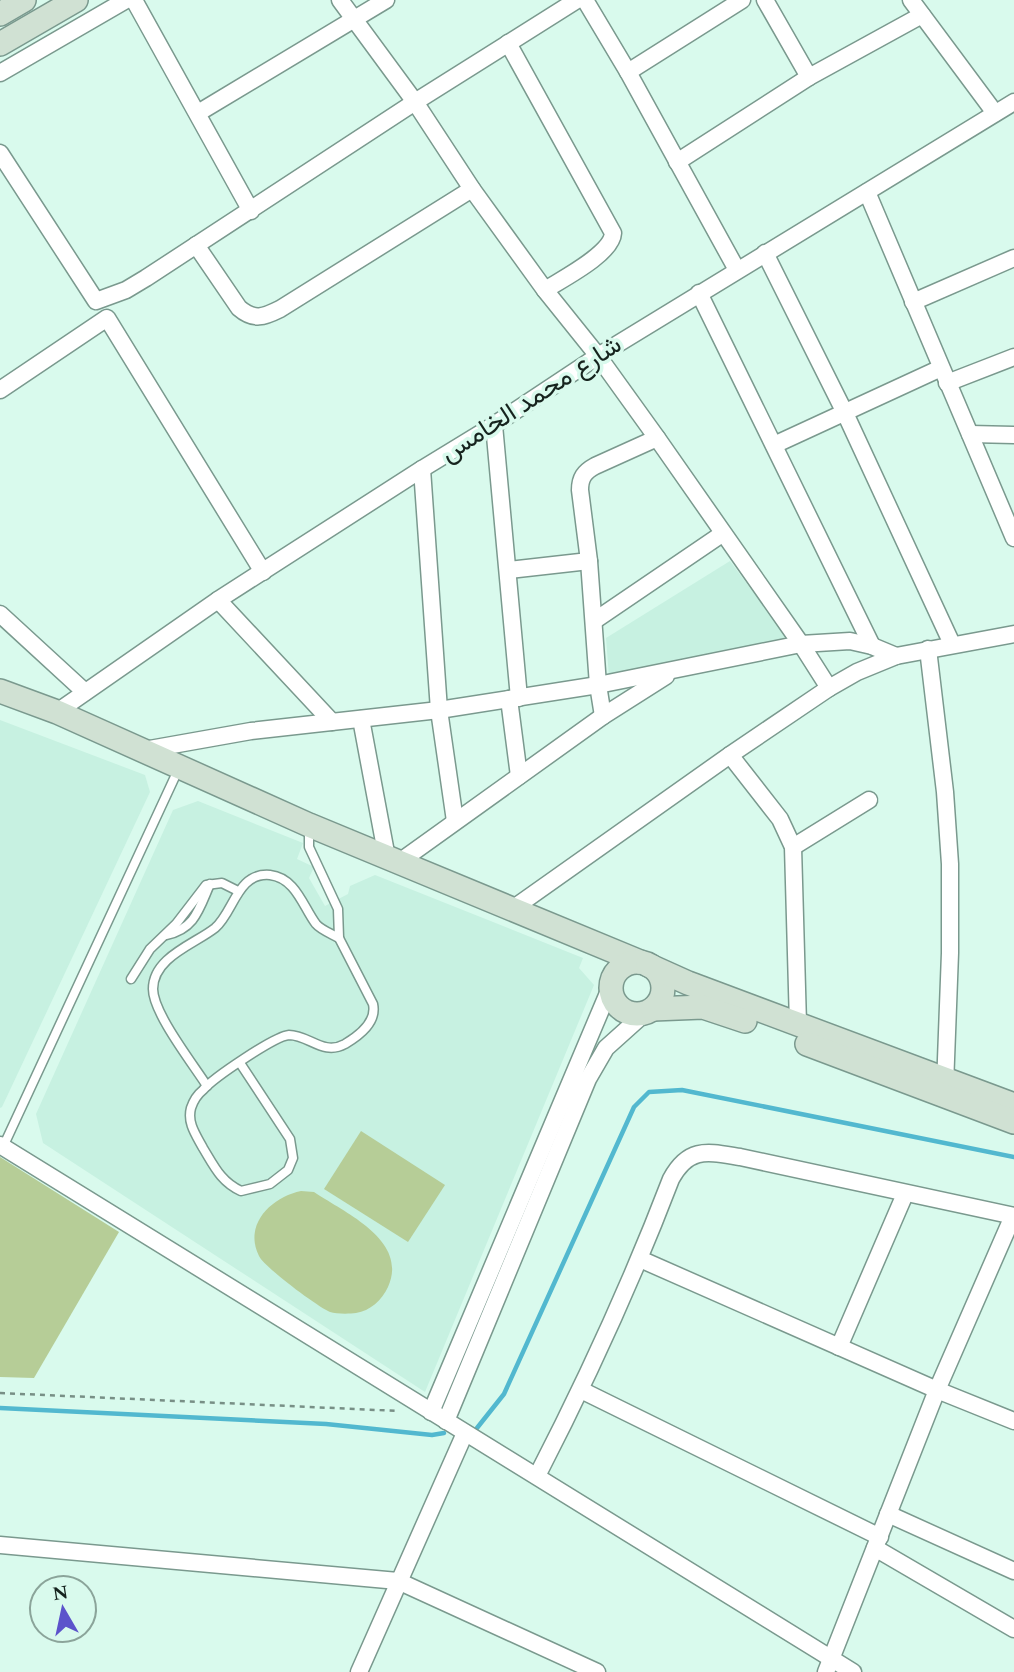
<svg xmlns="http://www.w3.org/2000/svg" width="1014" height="1672" viewBox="0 0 1014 1672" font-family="Spectral,Vazirmatn,serif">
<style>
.built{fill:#c7f1e1}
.green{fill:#b6cd97}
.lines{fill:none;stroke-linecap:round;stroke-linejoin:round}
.stream{stroke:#52b8cf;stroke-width:4.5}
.lane-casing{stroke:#7a998e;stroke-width:11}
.street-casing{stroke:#7a998e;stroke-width:19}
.secondary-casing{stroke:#7a998e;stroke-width:26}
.path{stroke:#788f86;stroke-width:2.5;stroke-dasharray:5 5;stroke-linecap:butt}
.lane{stroke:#fff;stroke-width:8}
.street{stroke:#fff;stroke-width:16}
.secondary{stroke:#d0e1d3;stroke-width:23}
.labels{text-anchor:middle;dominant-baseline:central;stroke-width:7;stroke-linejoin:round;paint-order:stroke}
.street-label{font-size:26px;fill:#16231e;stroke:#d9faed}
</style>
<rect width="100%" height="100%" fill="#d9faed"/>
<!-- built -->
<g class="built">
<path d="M 730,561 L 785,635 L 781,646 L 609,677 L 606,638 Z"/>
<path d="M 0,720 L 145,775 L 150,792 L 2,1107 L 0,1108 Z"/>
<path d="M 198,801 L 303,843 L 297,859 L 314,867 L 309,878 L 325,906 L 348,894 L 350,886 L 375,875 L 583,958 L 579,968 L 594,985 L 425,1392 L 43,1143 L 36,1114 L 173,810 Z"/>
</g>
<!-- green -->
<g class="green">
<path d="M 361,1131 L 445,1185 L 408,1242 L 324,1189 Z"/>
<path d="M 0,1157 L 119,1232 L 34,1378 L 0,1377 Z"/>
<path d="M 301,1191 L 314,1192 C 345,1213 409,1240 388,1287 C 382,1300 370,1311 356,1313 C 349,1314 336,1314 330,1312 C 318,1307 264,1267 259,1256 C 243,1224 272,1197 301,1191 Z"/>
</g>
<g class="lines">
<!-- stream -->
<g class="stream">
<path d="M 0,1408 L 326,1424 L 432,1435 L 444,1433"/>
<path d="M 477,1428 L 504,1394 L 634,1107 L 649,1092 L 682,1090 L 1014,1157"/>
</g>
<!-- lane casing -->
<g class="lane-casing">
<g id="lane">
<path d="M 166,935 C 195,929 199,909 210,884"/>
<path d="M 131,979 L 150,949 L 176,924 L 206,885 L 222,883 L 238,891"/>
<path d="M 240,1063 L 290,1139 L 293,1158 L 288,1170 L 270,1184 L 241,1191 C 221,1182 214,1166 203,1148 C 196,1135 187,1123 191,1108 C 193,1102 198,1094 203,1090 C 213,1078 275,1036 289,1035 C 309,1035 323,1056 345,1044 C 360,1035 377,1022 373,1004 L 339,938 L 338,909 L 309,847 L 309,828"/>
<path d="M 207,1086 C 193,1064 153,1013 153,989 C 153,957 195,944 215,928 C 234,912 237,872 270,875 C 296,878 303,907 316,924 C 321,930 332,934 339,938"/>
<path d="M 3,1147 L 179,768"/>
</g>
</g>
<!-- street casing -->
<g class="street-casing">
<g id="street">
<path d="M 134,0 L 251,211"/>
<path d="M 340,0 L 415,102 L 472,189 L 545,290 L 598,356 L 657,438 L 801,644 L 829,688"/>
<path d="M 585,0 L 628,72 L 737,270"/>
<path d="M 765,0 L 809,77"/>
<path d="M 911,0 L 995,113"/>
<path d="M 508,43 L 613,233 C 612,254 562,279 545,290"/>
<path d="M 628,72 L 742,0"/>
<path d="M 0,73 L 126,0"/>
<path d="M 198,113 L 386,0"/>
<path d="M 0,153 L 96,301 L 126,290 L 146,278 L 415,102 L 577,0"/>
<path d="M 677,162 L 809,77 L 922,15"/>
<path d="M 867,192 L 1014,538"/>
<path d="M 196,245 L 239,308 C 254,321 264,317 280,309 L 472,189"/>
<path d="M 765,253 L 845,413 L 952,644"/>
<path d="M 699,293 L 872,646"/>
<path d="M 913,302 L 1014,258"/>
<path d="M 947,383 L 1014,357"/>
<path d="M 0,390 L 107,318 L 263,572"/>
<path d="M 494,425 L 519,698"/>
<path d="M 970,434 L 1014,435"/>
<path d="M 774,445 L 941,368"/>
<path d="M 422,469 L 439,710 L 455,821"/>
<path d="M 509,570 L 589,561"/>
<path d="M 218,600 L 332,722"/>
<path d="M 0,614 L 85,692"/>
<path d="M 594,621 L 722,534"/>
<path d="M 928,649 L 945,792 L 950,864 L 950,953 L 945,1086"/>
<path d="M 509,699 L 519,776"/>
<path d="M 57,712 L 218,600 L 422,469 L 494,425 L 598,356 L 1014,102"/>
<path d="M 603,716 L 598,685 L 589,561 L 580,490 C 580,478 584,472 595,466 L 657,438"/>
<path d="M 361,719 L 387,858"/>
<path d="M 144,750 L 251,731 L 439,710 L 598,685 L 801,644 L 850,641 L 872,646 L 896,656"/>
<path d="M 730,755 L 780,819 L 793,847 L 798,1024"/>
<path d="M 793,847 L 869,800"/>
<path d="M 398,863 L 603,716 L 666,676"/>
<path d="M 511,910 L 730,755 L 829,688 L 857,672 L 896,656 L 1014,634"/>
<path d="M 0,1145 L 853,1672"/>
<path d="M 640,1259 L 937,1390 L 1014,1421"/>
<path d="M 839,1347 L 905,1194"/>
<path d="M 581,1390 L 880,1537"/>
<path d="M 431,1412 L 611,986"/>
<path d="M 446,1421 L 588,1079 L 606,1048 L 645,1013"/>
<path d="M 537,1476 C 587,1379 632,1281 671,1179 C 689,1146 708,1152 740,1157 L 1014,1216"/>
<path d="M 888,1514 L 1014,1571"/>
<path d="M 0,1545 L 398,1581 L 597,1672"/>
<path d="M 875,1548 L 1014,1629"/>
<path d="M 359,1672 L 465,1433"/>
<path d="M 826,1672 L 937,1390 L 1013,1216"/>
</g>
</g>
<!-- secondary casing -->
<g class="secondary-casing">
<g id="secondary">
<path d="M 0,14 L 24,0"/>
<path d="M 0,44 L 76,0"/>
<path d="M 0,691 L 57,712 L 309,825 L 640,962"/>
<circle cx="637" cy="988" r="26"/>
<path d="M 648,965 L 688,983 L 1014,1105"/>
<path d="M 653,1009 L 703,1007 L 745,1021"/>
<path d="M 807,1044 L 1014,1122"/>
</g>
</g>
<!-- path -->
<path class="path" d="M 0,1393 L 399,1411"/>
<!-- lane -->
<use href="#lane" class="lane"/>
<!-- street -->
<use href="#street" class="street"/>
<!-- secondary -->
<use href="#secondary" class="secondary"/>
</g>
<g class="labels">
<!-- street labels -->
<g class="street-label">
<text transform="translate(531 399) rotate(-33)">شارع محمد الخامس</text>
</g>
</g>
<!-- north arrow -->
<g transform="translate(63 1609) rotate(351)"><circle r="33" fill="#d9faed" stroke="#8ba49a" stroke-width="2"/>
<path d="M0-5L12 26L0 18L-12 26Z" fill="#5c53cb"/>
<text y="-10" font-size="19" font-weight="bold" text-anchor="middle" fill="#16231e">N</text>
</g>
</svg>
